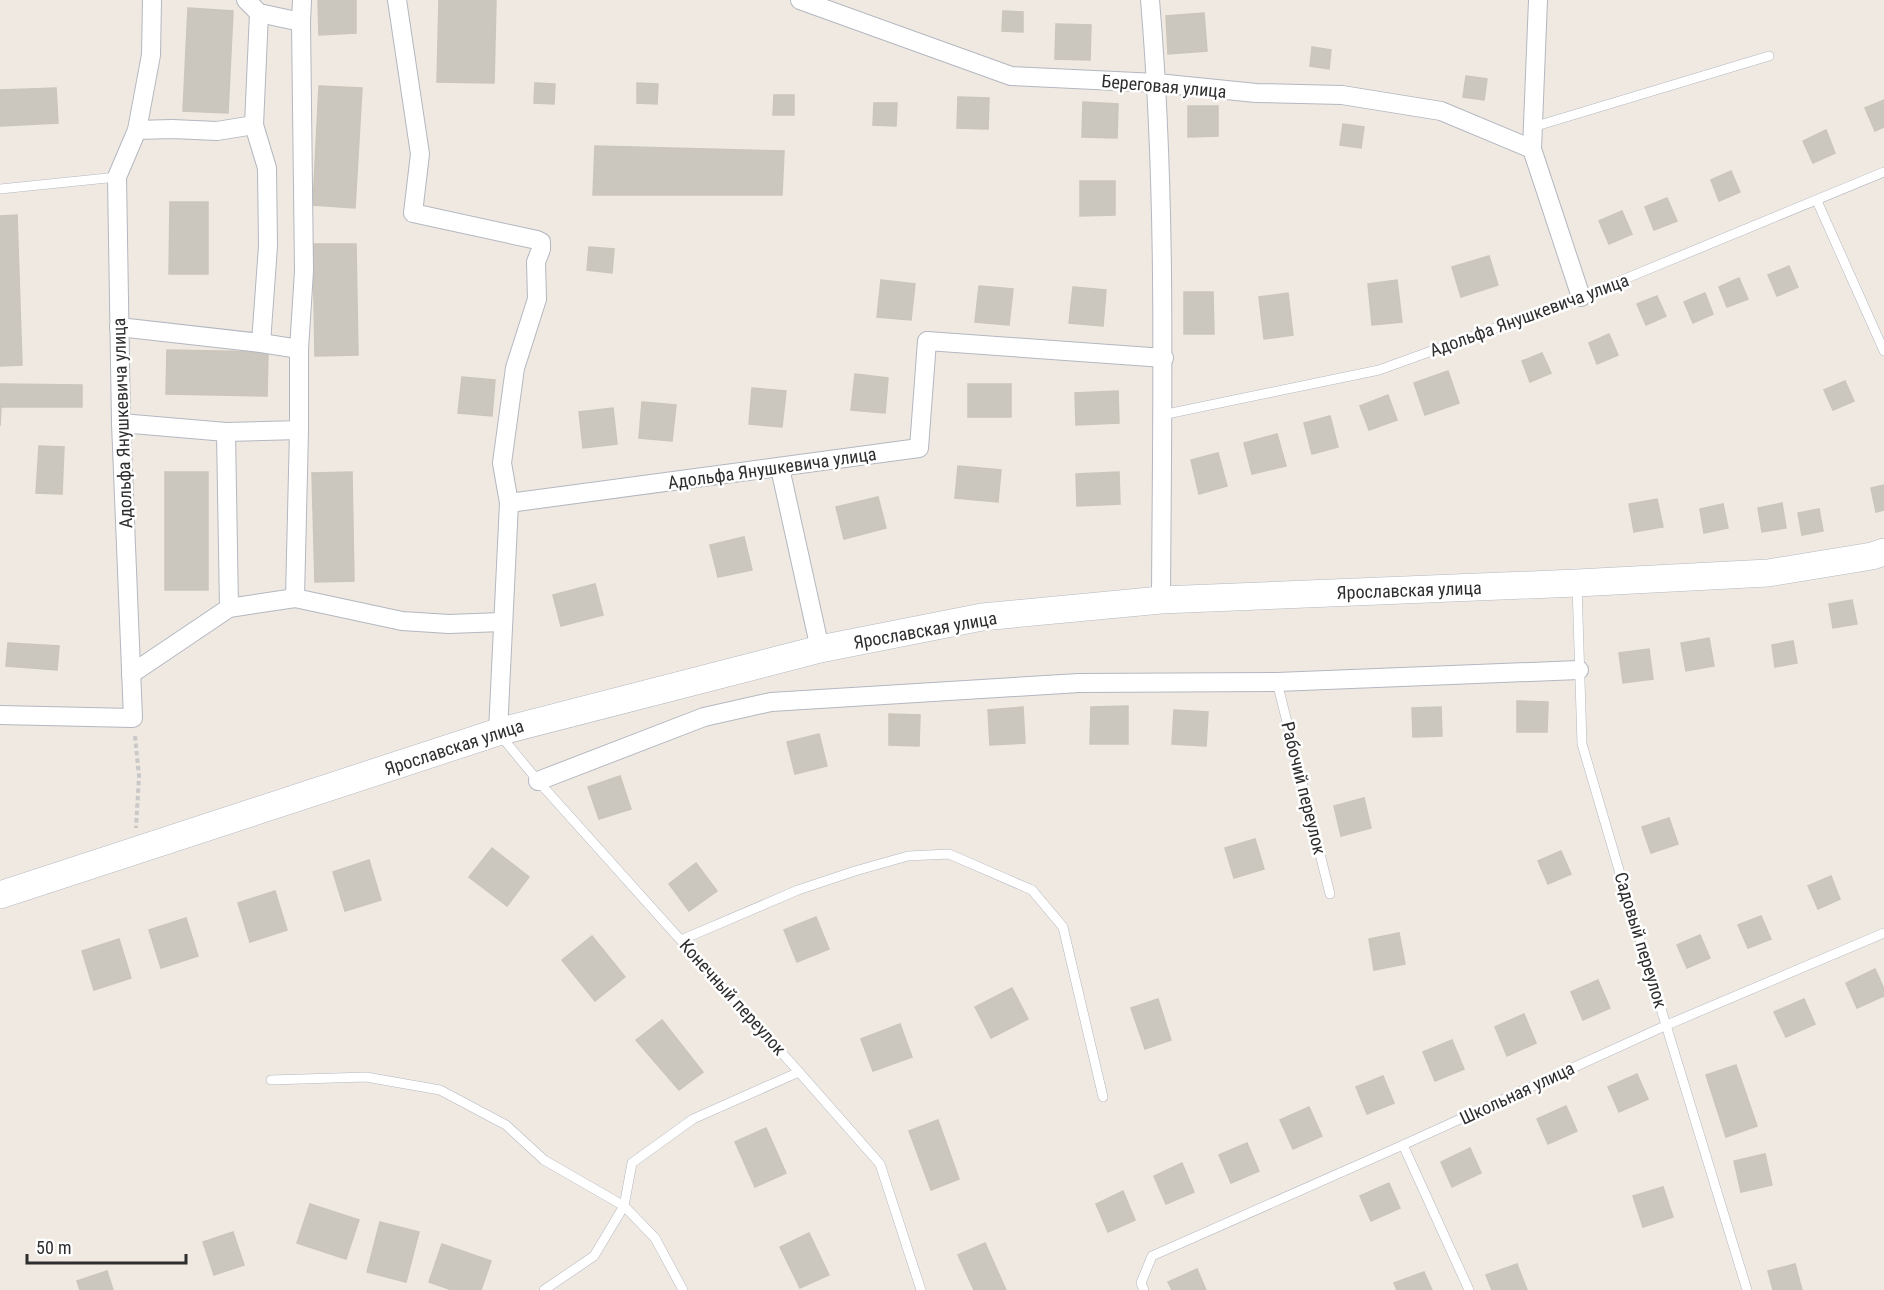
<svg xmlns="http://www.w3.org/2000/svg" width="1884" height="1290" viewBox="0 0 1884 1290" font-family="'Roboto Condensed',sans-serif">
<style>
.building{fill:#cbc7bf;stroke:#cbc5ba;stroke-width:1.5}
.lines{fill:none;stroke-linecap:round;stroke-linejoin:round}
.lane-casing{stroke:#b4b7c1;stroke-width:10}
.street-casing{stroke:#b4b7c1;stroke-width:20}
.secondary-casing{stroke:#b4b7c1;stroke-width:28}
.path{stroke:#c9c9c9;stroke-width:4;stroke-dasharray:4.5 3;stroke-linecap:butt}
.lane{stroke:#fff;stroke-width:9}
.street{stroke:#fff;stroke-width:18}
.secondary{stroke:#fff;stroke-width:27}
.labels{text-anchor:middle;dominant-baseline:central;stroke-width:5;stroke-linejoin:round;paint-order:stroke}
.street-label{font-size:18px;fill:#2e2e2e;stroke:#fff}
</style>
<rect width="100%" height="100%" fill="#efe9e1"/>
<!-- building -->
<g class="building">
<path d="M 318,0 L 356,0 L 356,33 L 319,35 Z"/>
<path d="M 439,0 L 496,0 L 494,83 L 437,82 Z"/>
<path d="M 188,8 L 233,11 L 228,113 L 183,111 Z"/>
<path d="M 1003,11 L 1023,12 L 1023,32 L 1002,31 Z"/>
<path d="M 1204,13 L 1207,51 L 1168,54 L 1166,16 Z"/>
<path d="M 1056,24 L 1091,25 L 1090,60 L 1055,59 Z"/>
<path d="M 1312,47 L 1331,50 L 1329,69 L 1310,66 Z"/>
<path d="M 1466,76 L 1487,79 L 1484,100 L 1463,97 Z"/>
<path d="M 535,83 L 555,84 L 554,104 L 534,103 Z"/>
<path d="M 637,83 L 658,84 L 657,104 L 637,103 Z"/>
<path d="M 319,86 L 362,88 L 355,208 L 313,205 Z"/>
<path d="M 56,88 L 58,123 L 0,126 L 0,90 Z"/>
<path d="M 774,95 L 794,95 L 794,115 L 773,115 Z"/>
<path d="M 958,97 L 989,98 L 988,129 L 957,128 Z"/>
<path d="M 1884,100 L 1884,127 L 1875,131 L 1865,108 Z"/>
<path d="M 1083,102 L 1118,104 L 1117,138 L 1082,137 Z"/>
<path d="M 874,103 L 897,103 L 896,126 L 873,125 Z"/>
<path d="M 1188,106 L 1218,106 L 1218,136 L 1188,137 Z"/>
<path d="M 1343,124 L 1364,127 L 1361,148 L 1340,145 Z"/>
<path d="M 1826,130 L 1835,153 L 1813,163 L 1803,141 Z"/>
<path d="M 595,146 L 784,151 L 782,195 L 593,195 Z"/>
<path d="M 1731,171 L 1740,192 L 1719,201 L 1711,180 Z"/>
<path d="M 1080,181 L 1115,181 L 1115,215 L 1080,216 Z"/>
<path d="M 1667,198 L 1677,221 L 1654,230 L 1645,207 Z"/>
<path d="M 170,202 L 208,202 L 208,274 L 169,274 Z"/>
<path d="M 1622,211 L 1632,234 L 1609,244 L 1599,221 Z"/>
<path d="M 17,215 L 22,365 L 0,366 L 0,216 Z"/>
<path d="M 313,244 L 356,244 L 358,355 L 315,356 Z"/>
<path d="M 589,247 L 614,249 L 612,273 L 587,270 Z"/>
<path d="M 1489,256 L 1498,285 L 1461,297 L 1452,267 Z"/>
<path d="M 1789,266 L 1798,287 L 1777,296 L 1768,275 Z"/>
<path d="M 1739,278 L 1748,299 L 1727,307 L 1719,287 Z"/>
<path d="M 881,280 L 915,284 L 911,320 L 877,317 Z"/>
<path d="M 1397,280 L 1402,322 L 1372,325 L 1368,284 Z"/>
<path d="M 979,286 L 1013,289 L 1009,325 L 975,322 Z"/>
<path d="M 1073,287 L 1106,290 L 1103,326 L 1069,323 Z"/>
<path d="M 1184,292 L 1213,292 L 1214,334 L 1184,334 Z"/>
<path d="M 1288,293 L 1293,335 L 1264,339 L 1259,297 Z"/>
<path d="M 1705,293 L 1713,314 L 1693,323 L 1684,302 Z"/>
<path d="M 1657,296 L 1666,316 L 1646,325 L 1637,304 Z"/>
<path d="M 1609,334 L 1618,355 L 1597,364 L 1589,343 Z"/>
<path d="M 167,350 L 268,352 L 267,396 L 166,394 Z"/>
<path d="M 1542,353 L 1551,373 L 1530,382 L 1522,361 Z"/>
<path d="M 1448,371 L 1459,403 L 1425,415 L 1414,383 Z"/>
<path d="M 855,374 L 888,378 L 885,413 L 851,410 Z"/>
<path d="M 462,377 L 495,380 L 492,416 L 458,413 Z"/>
<path d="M 1845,381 L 1854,401 L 1833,410 L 1824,390 Z"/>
<path d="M 0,384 L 82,385 L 82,407 L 1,407 L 0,426 Z"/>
<rect x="968" y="384" width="43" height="33"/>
<path d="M 752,388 L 786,391 L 782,427 L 749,424 Z"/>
<path d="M 1118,391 L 1119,423 L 1076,425 L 1075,393 Z"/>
<path d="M 1388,395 L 1397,420 L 1369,430 L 1360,406 Z"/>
<path d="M 642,402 L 676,405 L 672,441 L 639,438 Z"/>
<path d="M 613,408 L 617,444 L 583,448 L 579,412 Z"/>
<path d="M 1330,416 L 1338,447 L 1312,454 L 1304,423 Z"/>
<path d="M 1277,434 L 1286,466 L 1252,474 L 1244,443 Z"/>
<path d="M 39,446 L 64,447 L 62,494 L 36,493 Z"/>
<path d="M 1218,453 L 1227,486 L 1199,494 L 1191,460 Z"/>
<path d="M 958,466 L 1001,470 L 998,502 L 955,498 Z"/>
<rect x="165" y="472" width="43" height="118"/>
<path d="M 352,472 L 354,581 L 315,582 L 312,473 Z"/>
<path d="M 1119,472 L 1120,504 L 1077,506 L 1076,474 Z"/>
<path d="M 1884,485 L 1884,510 L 1876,512 L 1871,488 Z"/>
<path d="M 878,497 L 886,528 L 844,539 L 836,507 Z"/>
<path d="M 1657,499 L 1663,527 L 1634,532 L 1629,504 Z"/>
<path d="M 1782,503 L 1786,528 L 1762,532 L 1758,508 Z"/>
<path d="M 1723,504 L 1728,528 L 1704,533 L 1700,509 Z"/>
<path d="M 1819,509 L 1823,531 L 1802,535 L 1798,513 Z"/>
<path d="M 744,537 L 752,570 L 718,577 L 710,545 Z"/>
<path d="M 595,584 L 603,615 L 561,626 L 553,595 Z"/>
<path d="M 1852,600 L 1857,624 L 1833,628 L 1829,604 Z"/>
<path d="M 1709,638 L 1714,666 L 1686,671 L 1681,643 Z"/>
<path d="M 1793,641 L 1797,663 L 1775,667 L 1772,645 Z"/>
<path d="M 8,643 L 59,646 L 57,670 L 6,666 Z"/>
<path d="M 1649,649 L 1653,679 L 1623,683 L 1619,653 Z"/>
<path d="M 1517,701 L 1548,702 L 1547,732 L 1517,732 Z"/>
<path d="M 1128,706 L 1128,744 L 1090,744 L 1091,707 Z"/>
<path d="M 1023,707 L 1025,743 L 990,745 L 988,710 Z"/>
<path d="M 1441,707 L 1442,736 L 1413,737 L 1412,708 Z"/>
<path d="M 1174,710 L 1208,712 L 1206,746 L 1172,744 Z"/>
<path d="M 889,714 L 920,715 L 919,746 L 889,745 Z"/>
<path d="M 819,734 L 827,766 L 795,774 L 787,742 Z"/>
<path d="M 620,776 L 631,809 L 599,819 L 588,787 Z"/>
<path d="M 1364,798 L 1371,828 L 1341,836 L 1334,806 Z"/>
<path d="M 1669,818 L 1678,844 L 1651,853 L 1642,827 Z"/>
<path d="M 1255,839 L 1264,869 L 1234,878 L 1225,848 Z"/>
<path d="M 492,848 L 529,877 L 507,906 L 469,877 Z"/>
<path d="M 1561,851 L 1571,874 L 1548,884 L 1538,861 Z"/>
<path d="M 369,860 L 381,900 L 345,911 L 333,872 Z"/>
<path d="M 696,863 L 717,891 L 689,911 L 669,884 Z"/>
<path d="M 1831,876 L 1840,899 L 1818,909 L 1808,886 Z"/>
<path d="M 275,891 L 287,930 L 250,942 L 238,903 Z"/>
<path d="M 1761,916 L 1771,939 L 1748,948 L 1738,925 Z"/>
<path d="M 816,917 L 829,949 L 797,962 L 784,930 Z"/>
<path d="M 186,918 L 198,956 L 161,968 L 149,930 Z"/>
<path d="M 1399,933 L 1405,964 L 1374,970 L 1369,939 Z"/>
<path d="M 1700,935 L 1710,958 L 1687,968 L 1677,945 Z"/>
<path d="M 592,936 L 625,977 L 595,1001 L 562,960 Z"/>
<path d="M 119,939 L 131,978 L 94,990 L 82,951 Z"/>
<path d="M 1875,969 L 1884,989 L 1884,996 L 1857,1008 L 1846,983 Z"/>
<path d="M 1598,980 L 1610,1008 L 1583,1020 L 1571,992 Z"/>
<path d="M 1012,988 L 1028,1019 L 991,1038 L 975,1007 Z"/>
<path d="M 1158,999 L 1171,1040 L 1145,1049 L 1131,1008 Z"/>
<path d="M 1804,999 L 1815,1024 L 1786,1037 L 1774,1012 Z"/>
<path d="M 1524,1014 L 1536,1043 L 1507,1056 L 1495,1027 Z"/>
<path d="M 662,1020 L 703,1072 L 679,1090 L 636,1040 Z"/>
<path d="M 900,1024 L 912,1057 L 873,1071 L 861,1039 Z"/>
<path d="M 1452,1040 L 1464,1069 L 1435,1081 L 1423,1052 Z"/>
<path d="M 1736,1065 L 1757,1126 L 1726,1137 L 1706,1075 Z"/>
<path d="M 1637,1074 L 1648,1099 L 1619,1112 L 1608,1087 Z"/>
<path d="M 1383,1076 L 1394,1103 L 1367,1114 L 1356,1087 Z"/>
<path d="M 1566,1106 L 1577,1131 L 1548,1144 L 1537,1119 Z"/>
<path d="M 1309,1107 L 1322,1136 L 1293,1149 L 1280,1120 Z"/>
<path d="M 938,1120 L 959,1179 L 931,1190 L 909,1131 Z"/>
<path d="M 766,1128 L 786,1173 L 755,1187 L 735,1142 Z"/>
<path d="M 1247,1143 L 1259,1171 L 1231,1183 L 1219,1155 Z"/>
<path d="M 1470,1148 L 1481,1173 L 1452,1187 L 1441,1162 Z"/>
<path d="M 1765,1154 L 1772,1185 L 1741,1192 L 1734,1161 Z"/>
<path d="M 1182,1163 L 1194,1192 L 1166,1204 L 1154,1176 Z"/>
<path d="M 1389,1183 L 1400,1208 L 1371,1221 L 1360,1196 Z"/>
<path d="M 1663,1187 L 1673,1217 L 1643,1227 L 1633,1196 Z"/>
<path d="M 1123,1191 L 1135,1220 L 1108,1232 L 1096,1204 Z"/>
<path d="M 310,1204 L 359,1220 L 346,1259 L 297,1243 Z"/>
<path d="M 380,1222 L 419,1232 L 406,1282 L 367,1272 Z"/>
<path d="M 233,1232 L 244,1265 L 214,1275 L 203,1242 Z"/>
<path d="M 809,1233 L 829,1275 L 800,1288 L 780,1247 Z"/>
<path d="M 985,1243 L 1006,1290 L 974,1290 L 958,1255 Z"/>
<path d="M 442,1244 L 491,1261 L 481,1290 L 452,1290 L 429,1282 Z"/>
<path d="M 1517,1264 L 1527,1290 L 1492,1290 L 1486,1275 Z"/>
<path d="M 1795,1264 L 1802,1290 L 1773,1290 L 1768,1271 Z"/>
<path d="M 1197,1269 L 1206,1290 L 1172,1290 L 1168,1282 Z"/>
<path d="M 107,1271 L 113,1290 L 80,1290 L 77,1281 Z"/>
<path d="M 1424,1272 L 1432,1290 L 1397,1290 L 1394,1283 Z"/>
</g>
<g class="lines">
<!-- lane casing -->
<g class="lane-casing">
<g id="lane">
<path d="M 1533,127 L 1769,56"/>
<path d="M 0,189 L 117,177"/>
<path d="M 1817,201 L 1884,351"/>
<path d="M 1162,415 L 1379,370 L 1581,297 L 1884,172"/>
<path d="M 1577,585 L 1582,744 L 1629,904 L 1747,1290"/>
<path d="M 1277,682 L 1330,894"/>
<path d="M 501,736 L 538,781 L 799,1072 L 880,1164 L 921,1290"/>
<path d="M 681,940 L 798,890 L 855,871 L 908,856 L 949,854 L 1032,890 L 1063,927 L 1103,1097"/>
<path d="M 271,1080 L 366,1077 L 440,1090 L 506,1125 L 544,1160 L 624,1206 L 655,1238 L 683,1290"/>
<path d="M 1403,1145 L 1469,1290"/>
<path d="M 544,1290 L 594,1256 L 624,1206 L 632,1163 L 693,1119 L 799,1072"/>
<path d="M 1144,1290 L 1141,1283 L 1152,1256 L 1403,1145 L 1667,1025 L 1884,933"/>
</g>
</g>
<!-- street casing -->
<g class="street-casing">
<g id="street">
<path d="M 397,0 L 420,154 L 413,213 L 537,240 L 541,242 L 541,249 L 536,262 L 537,299 L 515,368 L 502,463 L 509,503"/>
<path d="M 800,0 L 1011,76 L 1157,83 L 1256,93 L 1342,95 L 1441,111 L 1532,149"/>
<path d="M 1150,0 C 1167,199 1162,400 1161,600"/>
<path d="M 1538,0 L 1532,149 L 1581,297"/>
<path d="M 301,22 L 302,0"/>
<path d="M 254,125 L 267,168 L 268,246 L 261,343"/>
<path d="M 137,130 L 172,129 L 217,131 L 254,125 L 259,13"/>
<path d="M 119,327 L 261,343 L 299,349 L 304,271 L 301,22 L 259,13 L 246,0"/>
<path d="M 121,423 L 226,432 L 299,430 L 299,349"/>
<path d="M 226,432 L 229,608"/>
<path d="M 780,468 L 820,649"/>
<path d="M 295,598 L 402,621 L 449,624 L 502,622"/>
<path d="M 131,674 L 229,608 L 295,598 L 299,430"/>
<path d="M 0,715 L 133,718 L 121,423 L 117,177 L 137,130 L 151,55 L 152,0"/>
<path d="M 498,732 L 509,503 L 919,448 L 927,341 L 1164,358"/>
<path d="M 538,781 L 704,717 L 771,702 L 1079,683 L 1277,682 L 1579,670"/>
</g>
</g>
<!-- secondary casing -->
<g class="secondary-casing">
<path id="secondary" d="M 0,895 L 498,732 L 820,649 L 982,617 L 1161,600 L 1577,583 L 1768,573 L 1872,556 L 1884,552"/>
</g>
<!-- path -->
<path class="path" d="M 135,736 L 139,776 L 136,828"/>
<!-- lane -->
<use href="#lane" class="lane"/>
<!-- street -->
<use href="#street" class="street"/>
<!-- secondary -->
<use href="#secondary" class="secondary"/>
</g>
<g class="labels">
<!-- street labels -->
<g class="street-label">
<text transform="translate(1164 86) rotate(5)">Береговая улица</text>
<text transform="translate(1529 315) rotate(-20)">Адольфа Янушкевича улица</text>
<text transform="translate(122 423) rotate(-92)">Адольфа Янушкевича улица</text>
<text transform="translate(772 468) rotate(-8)">Адольфа Янушкевича улица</text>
<text transform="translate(1409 590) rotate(-2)">Ярославская улица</text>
<text transform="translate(925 630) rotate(-10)">Ярославская улица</text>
<text transform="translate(454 747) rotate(-18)">Ярославская улица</text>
<text transform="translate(1304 788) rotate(76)">Рабочий переулок</text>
<text transform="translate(1641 940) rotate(73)">Садовый переулок</text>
<text transform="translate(733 997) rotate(48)">Конечный переулок</text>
<text transform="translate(1517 1093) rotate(-25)">Школьная улица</text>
</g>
</g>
<!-- scale -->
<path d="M27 1254v9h159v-9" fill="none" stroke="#2e2e2e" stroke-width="3"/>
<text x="36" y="1254" font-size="18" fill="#2e2e2e" stroke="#ffffff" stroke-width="4.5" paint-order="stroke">50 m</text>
</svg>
